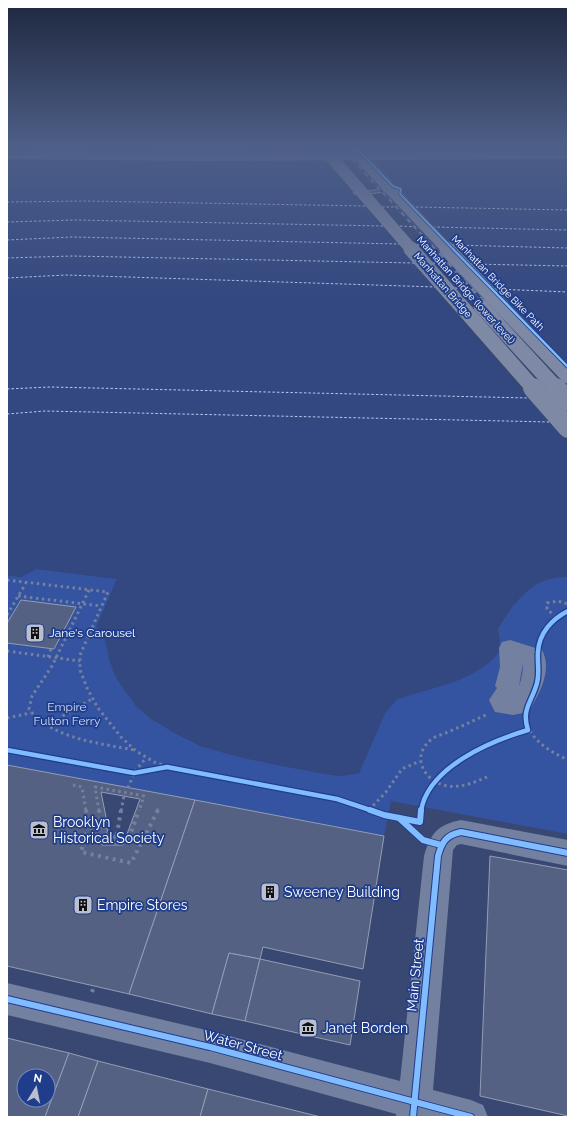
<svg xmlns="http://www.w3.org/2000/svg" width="575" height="1124" viewBox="0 0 575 1124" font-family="Raleway,sans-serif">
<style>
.green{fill:#3453a1}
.water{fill:#334881}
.pier{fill:#384872}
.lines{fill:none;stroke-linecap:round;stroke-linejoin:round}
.ferry{stroke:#b7c9f3;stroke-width:1;stroke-dasharray:2.5 2;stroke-linecap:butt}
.building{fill:#546182;stroke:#939db5;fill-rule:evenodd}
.path-far1{stroke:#74809f;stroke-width:3;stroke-dasharray:2.5 3.5;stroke-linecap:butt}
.path{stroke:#74809f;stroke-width:4;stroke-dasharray:3 4.5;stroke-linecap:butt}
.minor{fill:#74809f;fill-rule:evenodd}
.major{fill:#7e89a5;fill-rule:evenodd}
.rail-far2-casing{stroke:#74809d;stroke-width:2.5}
.rail-far1-casing{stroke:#74809d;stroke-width:3}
.rail-casing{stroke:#74809d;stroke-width:4}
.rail-far2{stroke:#1f3d8b;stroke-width:1.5;stroke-dasharray:4.5;stroke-linecap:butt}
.rail-far1{stroke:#1f3d8b;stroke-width:2;stroke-dasharray:6;stroke-linecap:butt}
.rail{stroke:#1f3d8b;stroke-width:2.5;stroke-dasharray:8;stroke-linecap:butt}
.major-bridge-far2{stroke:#7e89a5;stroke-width:12}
.major-bridge-far1{stroke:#7e89a5;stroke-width:15}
.major-bridge{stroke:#7e89a5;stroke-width:20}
.highway-bridge{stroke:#74809d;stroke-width:12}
.cycleway-far3-casing{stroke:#1f3d8b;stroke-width:3.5}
.cycleway-far2-casing{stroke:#1f3d8b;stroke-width:4}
.cycleway-far1-casing{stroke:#1f3d8b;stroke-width:7}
.cycleway-casing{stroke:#1f3d8b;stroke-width:8}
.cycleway-far3{stroke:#80bcff;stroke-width:2}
.cycleway-far2{stroke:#80bcff;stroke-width:2.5}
.cycleway-far1{stroke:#80bcff;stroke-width:4.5}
.cycleway{stroke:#80bcff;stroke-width:6}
.labels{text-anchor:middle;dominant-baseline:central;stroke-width:3.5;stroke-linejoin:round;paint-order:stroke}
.far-street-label{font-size:10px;fill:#fff;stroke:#1f3d8b}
.poi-label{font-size:12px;fill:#fff;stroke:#1f3d8b;text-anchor:start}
.park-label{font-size:12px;fill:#d1dcf8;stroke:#1f3d8b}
.near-poi-label{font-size:14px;fill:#fff;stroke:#1f3d8b;text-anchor:start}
.near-street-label{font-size:14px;fill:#fff;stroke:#1f3d8b}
</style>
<rect width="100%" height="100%" fill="#384872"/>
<!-- green -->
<path class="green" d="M 36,569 L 117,579 L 100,631 L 104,636 L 108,649 L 135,705 L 151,719 L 200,746 L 229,754 L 325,774 L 340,776 L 359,773 L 385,713 L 397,699 L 459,680 L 482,668 L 500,641 L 498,629 C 514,602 533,575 568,577 L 568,834 L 391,801 L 384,836 L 7,765 L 7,575 L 21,577 Z"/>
<!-- water -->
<path class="water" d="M 568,156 L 568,577 C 559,577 549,577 541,581 C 529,586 500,617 498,630 C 496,642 506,647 494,658 C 468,683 430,688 397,699 L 385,713 L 359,773 L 340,776 L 325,774 C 255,760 172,753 125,691 C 119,683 114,675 111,665 C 106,651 108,637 96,627 L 117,579 L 36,569 L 21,577 L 7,575 L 7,158 Z"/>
<!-- pier -->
<path class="pier" d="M 321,156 L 366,156 L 395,185 L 399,185 L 403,189 L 407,194 L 404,194 L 568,363 L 568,445 L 357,198 L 353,198 L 349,194 L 346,189 L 349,189 Z"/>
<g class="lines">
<!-- ferry -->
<g class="ferry">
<path d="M 7,202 L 86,201 L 366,206"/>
<path d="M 382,207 L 400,207"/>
<path d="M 416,207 L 568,210"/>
<path d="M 7,222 L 75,220 L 384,226"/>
<path d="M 400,226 L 418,227"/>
<path d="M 433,227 L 568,230"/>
<path d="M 7,240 L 72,237 L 400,244"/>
<path d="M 417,245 L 436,245"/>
<path d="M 453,245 L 568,248"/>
<path d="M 7,258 L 72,256 L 414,263"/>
<path d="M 433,263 L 450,264"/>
<path d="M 471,264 L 568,266"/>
<path d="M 7,278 L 66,275 L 436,287"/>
<path d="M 455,288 L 474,289"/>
<path d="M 495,289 L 568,292"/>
<path d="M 7,389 L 50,387 L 529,398"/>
<path d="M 7,414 L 45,411 L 550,422"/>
</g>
</g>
<!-- building -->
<g class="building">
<path d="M 7,143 L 122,143 L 7,144 Z"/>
<path d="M 385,189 L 398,189 L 400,190 L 368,194 L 354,194 L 353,192 Z"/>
<path d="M 21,600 L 76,607 L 54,649 L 7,643 L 7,623 Z"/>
<path d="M 7,765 L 195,800 L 129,994 L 7,966 ZM 101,792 L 140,799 L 123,845 L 102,845 L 102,839 L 104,840 L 108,829 L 96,827 L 96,825 L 107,822 Z"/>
<path d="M 195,800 L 384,836 L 363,969 L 263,947 L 260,959 L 229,953 L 212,1014 L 129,994 Z"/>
<path d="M 490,856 L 568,870 L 568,1116 L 480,1096 Z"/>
<path d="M 229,953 L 260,959 L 245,1021 L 212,1014 Z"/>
<path d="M 260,959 L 360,981 L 350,1045 L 245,1021 Z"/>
<path d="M 7,1038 L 69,1053 L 45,1117 L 7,1117 ZM 24,1076 L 48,1076 L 48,1100 L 24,1100 Z"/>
<path d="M 69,1053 L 98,1061 L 78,1117 L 45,1117 Z"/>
<path d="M 98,1061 L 208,1089 L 200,1117 L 78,1117 Z"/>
<path d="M 208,1089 L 321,1117 L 200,1117 Z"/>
</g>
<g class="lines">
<!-- path-far1 -->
<g class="path-far1">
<path d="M 7,580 L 108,592 L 80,655 L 80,670 L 87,688 L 98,708 L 121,737 L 136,751 L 154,762 L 175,769 L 337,799 L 372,811"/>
<path d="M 89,590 L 52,666 L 32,696 L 29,709 C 52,739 99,743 134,750"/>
<path d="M 18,596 L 101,606"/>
<path d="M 7,615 L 26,583"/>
<path d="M 556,617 L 547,609 L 547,603 L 558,601 L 568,604"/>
<path d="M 540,642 C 545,627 554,618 568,611"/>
<path d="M 7,651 L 80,661"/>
<path d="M 48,657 L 51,649"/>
<path d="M 7,718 L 31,713"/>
<path d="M 525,720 C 532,741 549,751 568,760"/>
<path d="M 47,725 L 92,699"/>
<path d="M 7,750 L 134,773 L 167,767"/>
<path d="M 487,777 C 475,782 462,788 448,786 C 425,783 409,756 432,739 C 436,736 443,734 448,732 C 462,726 475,720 488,714"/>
<path d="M 73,785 L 82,787 L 86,811"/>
<path d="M 128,788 L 135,771 L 146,758"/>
<path d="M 369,810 L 386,792 L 402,769 L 420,761"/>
<path d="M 99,811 L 95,787 L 144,796 L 139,811"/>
<path d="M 121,811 L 124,796"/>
<path d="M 157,811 L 160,806"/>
<path d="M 421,811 C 428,767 491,741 528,730"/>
</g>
<!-- path -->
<g class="path">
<path d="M 86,810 L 89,827"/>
<path d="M 99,810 L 101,821 C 86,826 85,838 81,852 L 131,863 L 158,810"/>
<path d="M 121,810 L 116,840 L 128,841 L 139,810"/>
<path d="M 369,810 L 399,818"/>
<path d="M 420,822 L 421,810"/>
<path d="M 106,835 L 116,837"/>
<path d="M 114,845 L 116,840"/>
<path d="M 92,992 L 94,986"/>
</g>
<!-- minor -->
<g class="minor">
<path d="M 510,640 L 542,650 C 553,670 539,695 528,712 L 513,715 L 495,712 L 489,700 L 497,688 L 495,686 L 500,667 L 499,648 L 502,642 ZM 523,663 C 523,671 522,678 519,686 Z"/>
<path d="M 461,820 L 568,840 L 568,866 L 461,844 L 457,845 L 453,850 L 433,1090 L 471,1100 L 483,1105 L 488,1117 L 396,1117 L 396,1114 L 210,1063 L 7,1015 L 7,983 L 210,1031 L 400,1081 L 424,856 C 431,833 437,825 461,820 Z"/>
</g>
<!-- major -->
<path class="major" d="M 568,143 L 568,148 L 7,150 L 7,144 Z"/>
<!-- rail-far2 casing -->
<g class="rail-far2-casing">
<g id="rail-far2">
<path d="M 322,143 L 416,250"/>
<path d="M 337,143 L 436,250"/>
</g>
</g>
<!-- rail-far1 casing -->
<g class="rail-far1-casing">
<g id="rail-far1">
<path d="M 416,249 L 540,389"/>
<path d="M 435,249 L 565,389"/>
<path d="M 493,302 L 568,382"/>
</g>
</g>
<!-- rail casing -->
<g class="rail-casing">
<g id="rail">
<path d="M 539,388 L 568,421"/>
<path d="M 565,388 L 568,392"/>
<path d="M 556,398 L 568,412"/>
</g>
</g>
<!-- rail-far2 -->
<use href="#rail-far2" class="rail-far2"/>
<!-- rail-far1 -->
<use href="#rail-far1" class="rail-far1"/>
<!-- rail -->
<use href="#rail" class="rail"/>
<!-- major-bridge-far2 -->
<g class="major-bridge-far2">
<path d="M 319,143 L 412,250"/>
<path d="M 347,143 L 448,250"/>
</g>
<!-- major-bridge-far1 -->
<g class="major-bridge-far1">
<path d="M 411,249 L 534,389"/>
<path d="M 447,249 L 568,376"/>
<path d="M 481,306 L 557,389"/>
</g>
<!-- major-bridge -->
<g class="major-bridge">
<path d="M 533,388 L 568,428"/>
<path d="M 556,388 L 568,401"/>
</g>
<!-- highway-bridge -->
<path class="highway-bridge" d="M 7,153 L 203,155 L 568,153"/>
<!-- cycleway-far3 casing -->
<g class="cycleway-far3-casing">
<g id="cycleway-far3">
<path d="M 354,146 L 393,186 L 401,189 L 400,194 L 454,250"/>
<path d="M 7,149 L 568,148"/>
</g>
</g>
<!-- cycleway-far2 casing -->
<g class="cycleway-far2-casing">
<path id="cycleway-far2" d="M 453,249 L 568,367"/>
</g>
<!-- cycleway-far1 casing -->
<g class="cycleway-far1-casing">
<g id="cycleway-far1">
<path d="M 7,750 L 134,773 L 167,767 L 337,799 L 373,811"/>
<path d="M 421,811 C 428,767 491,741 528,730 C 521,709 532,702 537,683 C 540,672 537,662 538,652 C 539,633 552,619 568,611"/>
</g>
</g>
<!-- cycleway casing -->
<g class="cycleway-casing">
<g id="cycleway">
<path d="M 370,810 L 384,815 L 420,822 L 421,810"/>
<path d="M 399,818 L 423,840 L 441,845"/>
<path d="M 7,999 L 210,1047 L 471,1117"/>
<path d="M 413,1117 L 438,856 C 442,842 446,835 461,832 L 568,853"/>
</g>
</g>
<!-- cycleway-far3 -->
<use href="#cycleway-far3" class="cycleway-far3"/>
<!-- cycleway-far2 -->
<use href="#cycleway-far2" class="cycleway-far2"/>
<!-- cycleway-far1 -->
<use href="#cycleway-far1" class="cycleway-far1"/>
<!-- cycleway -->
<use href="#cycleway" class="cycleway"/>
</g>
<!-- sky -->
<linearGradient id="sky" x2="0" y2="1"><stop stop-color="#1f283f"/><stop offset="0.48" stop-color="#4d5e87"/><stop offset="1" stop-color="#4d5e87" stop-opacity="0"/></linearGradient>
<rect width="575" height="300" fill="url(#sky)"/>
<!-- icons -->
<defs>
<g id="building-square" transform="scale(1)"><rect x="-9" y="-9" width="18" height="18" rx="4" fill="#b9bfce" stroke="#1f3d8b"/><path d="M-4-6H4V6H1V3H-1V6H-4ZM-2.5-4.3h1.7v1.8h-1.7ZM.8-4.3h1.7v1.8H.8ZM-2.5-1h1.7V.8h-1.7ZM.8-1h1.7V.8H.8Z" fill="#111"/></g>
<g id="museum-square" transform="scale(1)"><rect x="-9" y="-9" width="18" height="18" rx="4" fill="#b9bfce" stroke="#1f3d8b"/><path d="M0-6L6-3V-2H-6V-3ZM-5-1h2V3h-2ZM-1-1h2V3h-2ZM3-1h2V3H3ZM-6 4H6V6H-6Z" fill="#111"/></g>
</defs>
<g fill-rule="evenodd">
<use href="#building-square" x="35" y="633"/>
<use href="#museum-square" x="39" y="830"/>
<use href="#building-square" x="270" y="892"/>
<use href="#building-square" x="83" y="905"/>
<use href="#museum-square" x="308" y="1028"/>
</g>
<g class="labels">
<!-- far-street labels -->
<g class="far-street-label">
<text transform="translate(498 283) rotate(46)">Manhattan Bridge Bike Path</text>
<text transform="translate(443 285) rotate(49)">Manhattan Bridge</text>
<text transform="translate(466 290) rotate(48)">Manhattan Bridge (lower level)</text>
</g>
<!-- poi labels -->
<g class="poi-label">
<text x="49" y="633">Jane's Carousel</text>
</g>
<!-- park labels -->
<g class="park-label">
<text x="67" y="707">Empire<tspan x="67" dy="14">Fulton Ferry</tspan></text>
</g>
<!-- near-poi labels -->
<g class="near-poi-label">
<text x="53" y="822">Brooklyn<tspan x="53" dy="16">Historical Society</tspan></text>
<text x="284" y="892">Sweeney Building</text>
<text x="97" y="905">Empire Stores</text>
<text x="322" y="1028">Janet Borden</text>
</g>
<!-- near-street labels -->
<g class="near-street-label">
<text transform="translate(415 975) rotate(-84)">Main Street</text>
<text transform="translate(243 1045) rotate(15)">Water Street</text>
</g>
</g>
<!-- border -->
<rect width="575" height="1124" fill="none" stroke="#ffffff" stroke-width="16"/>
<!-- north arrow -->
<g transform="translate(36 1088) rotate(10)"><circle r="19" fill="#1f3d8b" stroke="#798bb9"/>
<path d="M0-3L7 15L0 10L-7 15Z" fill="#b9bfce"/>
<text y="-6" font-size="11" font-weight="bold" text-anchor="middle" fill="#ffffff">N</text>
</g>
</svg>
